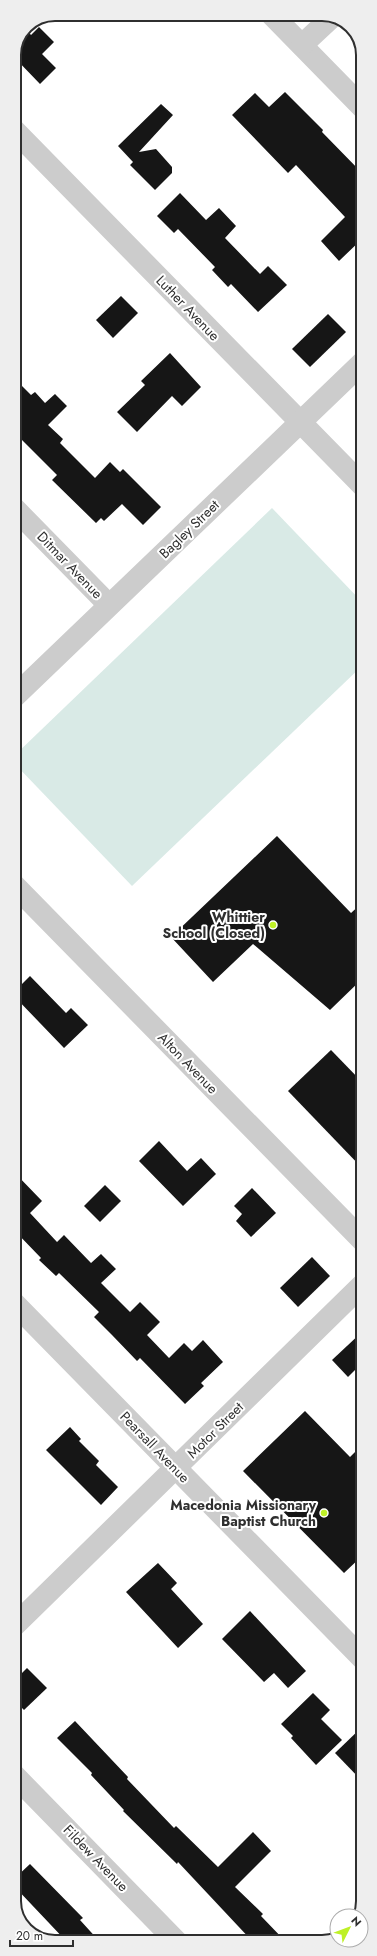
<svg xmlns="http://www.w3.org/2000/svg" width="377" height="1956" viewBox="0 0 377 1956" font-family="Jost,sans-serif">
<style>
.green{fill:#d9eae6}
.building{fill:#161616}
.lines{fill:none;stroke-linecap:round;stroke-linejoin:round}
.street{stroke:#ccc;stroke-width:22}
.poi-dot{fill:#bef027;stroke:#fff;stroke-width:1.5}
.labels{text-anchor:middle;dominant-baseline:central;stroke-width:4;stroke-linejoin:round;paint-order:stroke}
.street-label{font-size:14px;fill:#2f2f2f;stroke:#fff}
.poi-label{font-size:14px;font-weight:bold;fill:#2f2f2f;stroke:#fff;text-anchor:end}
.rim{fill:none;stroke:#2f2f2f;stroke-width:2}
</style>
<rect width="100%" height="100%" fill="#fff"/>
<!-- green -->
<path class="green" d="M 272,508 L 363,603 L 363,665 L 132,886 L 14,763 L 14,756 Z"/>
<!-- building -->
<g class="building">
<path d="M 39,27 L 54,42 L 42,54 L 56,68 L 40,84 L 14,57 L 25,28 L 31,35 Z"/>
<path d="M 285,92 L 323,130 L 322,132 L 363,174 L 363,238 L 339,261 L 321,241 L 345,217 L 296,165 L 288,173 L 232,115 L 255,93 L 269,107 Z"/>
<path d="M 161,104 L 173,115 L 139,152 L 156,149 L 172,167 L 172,173 L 155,190 L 130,165 L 133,162 L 118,146 Z"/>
<path d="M 180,193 L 206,220 L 219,208 L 236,226 L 225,238 L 260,274 L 268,266 L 287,285 L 258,312 L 231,284 L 228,287 L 212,270 L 215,267 L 178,229 L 174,233 L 157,216 Z"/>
<path d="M 121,296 L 138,313 L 113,338 L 96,320 Z"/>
<path d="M 328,314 L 346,332 L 310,367 L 292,349 Z"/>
<path d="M 170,353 L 201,387 L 182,406 L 172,396 L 137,432 L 117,412 L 145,385 L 141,381 Z"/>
<path d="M 14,378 L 31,395 L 35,392 L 45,403 L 55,394 L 67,406 L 48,425 L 63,439 L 60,443 L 95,478 L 110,462 L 120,472 L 123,469 L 161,507 L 143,525 L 122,504 L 104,521 L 101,518 L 96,523 L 52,480 L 57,475 L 14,432 Z"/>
<path d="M 277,836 L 351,913 L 363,902 L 363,978 L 330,1010 L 253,944 L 213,982 L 171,937 Z"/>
<path d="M 30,976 L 66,1013 L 71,1008 L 88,1025 L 64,1048 L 14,996 L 14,992 Z"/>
<path d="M 331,1050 L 363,1083 L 363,1169 L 288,1091 Z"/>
<path d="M 159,1141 L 187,1171 L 201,1158 L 216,1174 L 183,1206 L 139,1161 Z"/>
<path d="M 14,1172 L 42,1201 L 30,1213 L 57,1242 L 64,1235 L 91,1263 L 101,1254 L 116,1269 L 101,1283 L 130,1312 L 140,1302 L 160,1322 L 147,1335 L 169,1358 L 184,1343 L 192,1351 L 203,1340 L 223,1362 L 201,1383 L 204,1386 L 185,1404 L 140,1358 L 137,1361 L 112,1335 L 94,1317 L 99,1312 L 59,1273 L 56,1276 L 39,1260 L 41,1258 L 14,1230 Z"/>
<path d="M 105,1185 L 121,1201 L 100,1222 L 84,1206 Z"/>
<path d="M 252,1188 L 276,1213 L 251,1237 L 236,1221 L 242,1214 L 234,1206 Z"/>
<path d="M 312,1257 L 330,1276 L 298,1307 L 280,1288 Z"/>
<path d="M 363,1331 L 363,1362 L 348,1377 L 332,1360 Z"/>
<path d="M 305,1411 L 350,1457 L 363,1444 L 363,1555 L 344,1573 L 243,1471 Z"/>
<path d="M 70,1427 L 81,1439 L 79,1441 L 99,1461 L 96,1465 L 118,1487 L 101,1505 L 46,1450 Z"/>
<path d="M 158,1563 L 177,1583 L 171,1589 L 203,1624 L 178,1648 L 126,1592 Z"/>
<path d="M 250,1611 L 306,1671 L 288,1688 L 274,1673 L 264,1682 L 222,1639 Z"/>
<path d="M 27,1668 L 47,1688 L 24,1710 L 14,1700 L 14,1681 Z"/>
<path d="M 313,1693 L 330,1710 L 321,1719 L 342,1740 L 316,1765 L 291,1738 L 293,1736 L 281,1724 Z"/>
<path d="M 75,1721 L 128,1777 L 127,1779 L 174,1828 L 176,1826 L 218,1867 L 253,1832 L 271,1851 L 235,1887 L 263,1914 L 261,1916 L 286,1942 L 253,1942 L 178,1862 L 177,1864 L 123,1811 L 124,1810 L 91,1775 L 92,1773 L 57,1738 Z"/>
<path d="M 363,1726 L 363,1782 L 335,1753 Z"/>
<path d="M 30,1864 L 83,1918 L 80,1920 L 100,1942 L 67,1942 L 14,1886 L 14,1879 Z"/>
</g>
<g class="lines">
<!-- street -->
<g class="street">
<path d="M 271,14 L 363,108"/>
<path d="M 302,45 L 332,17"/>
<path d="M 14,130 L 363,486"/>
<path d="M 14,508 L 109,605"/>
<path d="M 14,697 L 363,362"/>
<path d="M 14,885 L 363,1241"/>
<path d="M 14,1303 L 363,1659"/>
<path d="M 14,1626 L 363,1284"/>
<path d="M 14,1775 L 177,1942"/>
</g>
</g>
<!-- markers -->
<g class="poi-dot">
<circle cx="273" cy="925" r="4"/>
<circle cx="324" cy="1513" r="4"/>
</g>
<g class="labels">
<!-- street labels -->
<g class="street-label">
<text transform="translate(188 308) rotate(46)">Luther Avenue</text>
<text transform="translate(189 529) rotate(-44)">Bagley Street</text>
<text transform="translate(70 565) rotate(46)">Ditmar Avenue</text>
<text transform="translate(188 1063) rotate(46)">Alton Avenue</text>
<text transform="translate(215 1430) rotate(-45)">Motor Street</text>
<text transform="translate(155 1447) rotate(46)">Pearsall Avenue</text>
<text transform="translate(96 1858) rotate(46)">Fildew Avenue</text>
</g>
<!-- poi labels -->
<g class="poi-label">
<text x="265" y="917">Whittier<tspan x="265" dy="16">School (Closed)</tspan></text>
<text x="316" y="1505">Macedonia Missionary<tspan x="316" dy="16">Baptist Church</tspan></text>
</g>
</g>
<!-- crop -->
<path d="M0 0H377V1956H0ZM55 21H322A34 34 0 0 1 356 55V1901A34 34 0 0 1 322 1935H55A34 34 0 0 1 21 1901V55A34 34 0 0 1 55 21Z" fill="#eee" fill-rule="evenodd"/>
<path class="rim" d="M55 21H322A34 34 0 0 1 356 55V1901A34 34 0 0 1 322 1935H55A34 34 0 0 1 21 1901V55A34 34 0 0 1 55 21Z"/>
<!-- north arrow -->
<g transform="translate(349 1928) rotate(48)"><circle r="19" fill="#ffffff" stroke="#acacac"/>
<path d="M0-3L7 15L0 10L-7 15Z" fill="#bef027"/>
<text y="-6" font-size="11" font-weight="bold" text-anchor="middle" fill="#2f2f2f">N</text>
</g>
<!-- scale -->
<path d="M10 1940v6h63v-6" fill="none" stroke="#2f2f2f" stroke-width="2"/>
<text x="16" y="1940" font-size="12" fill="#2f2f2f" stroke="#ffffff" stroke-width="3" paint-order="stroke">20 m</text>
</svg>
